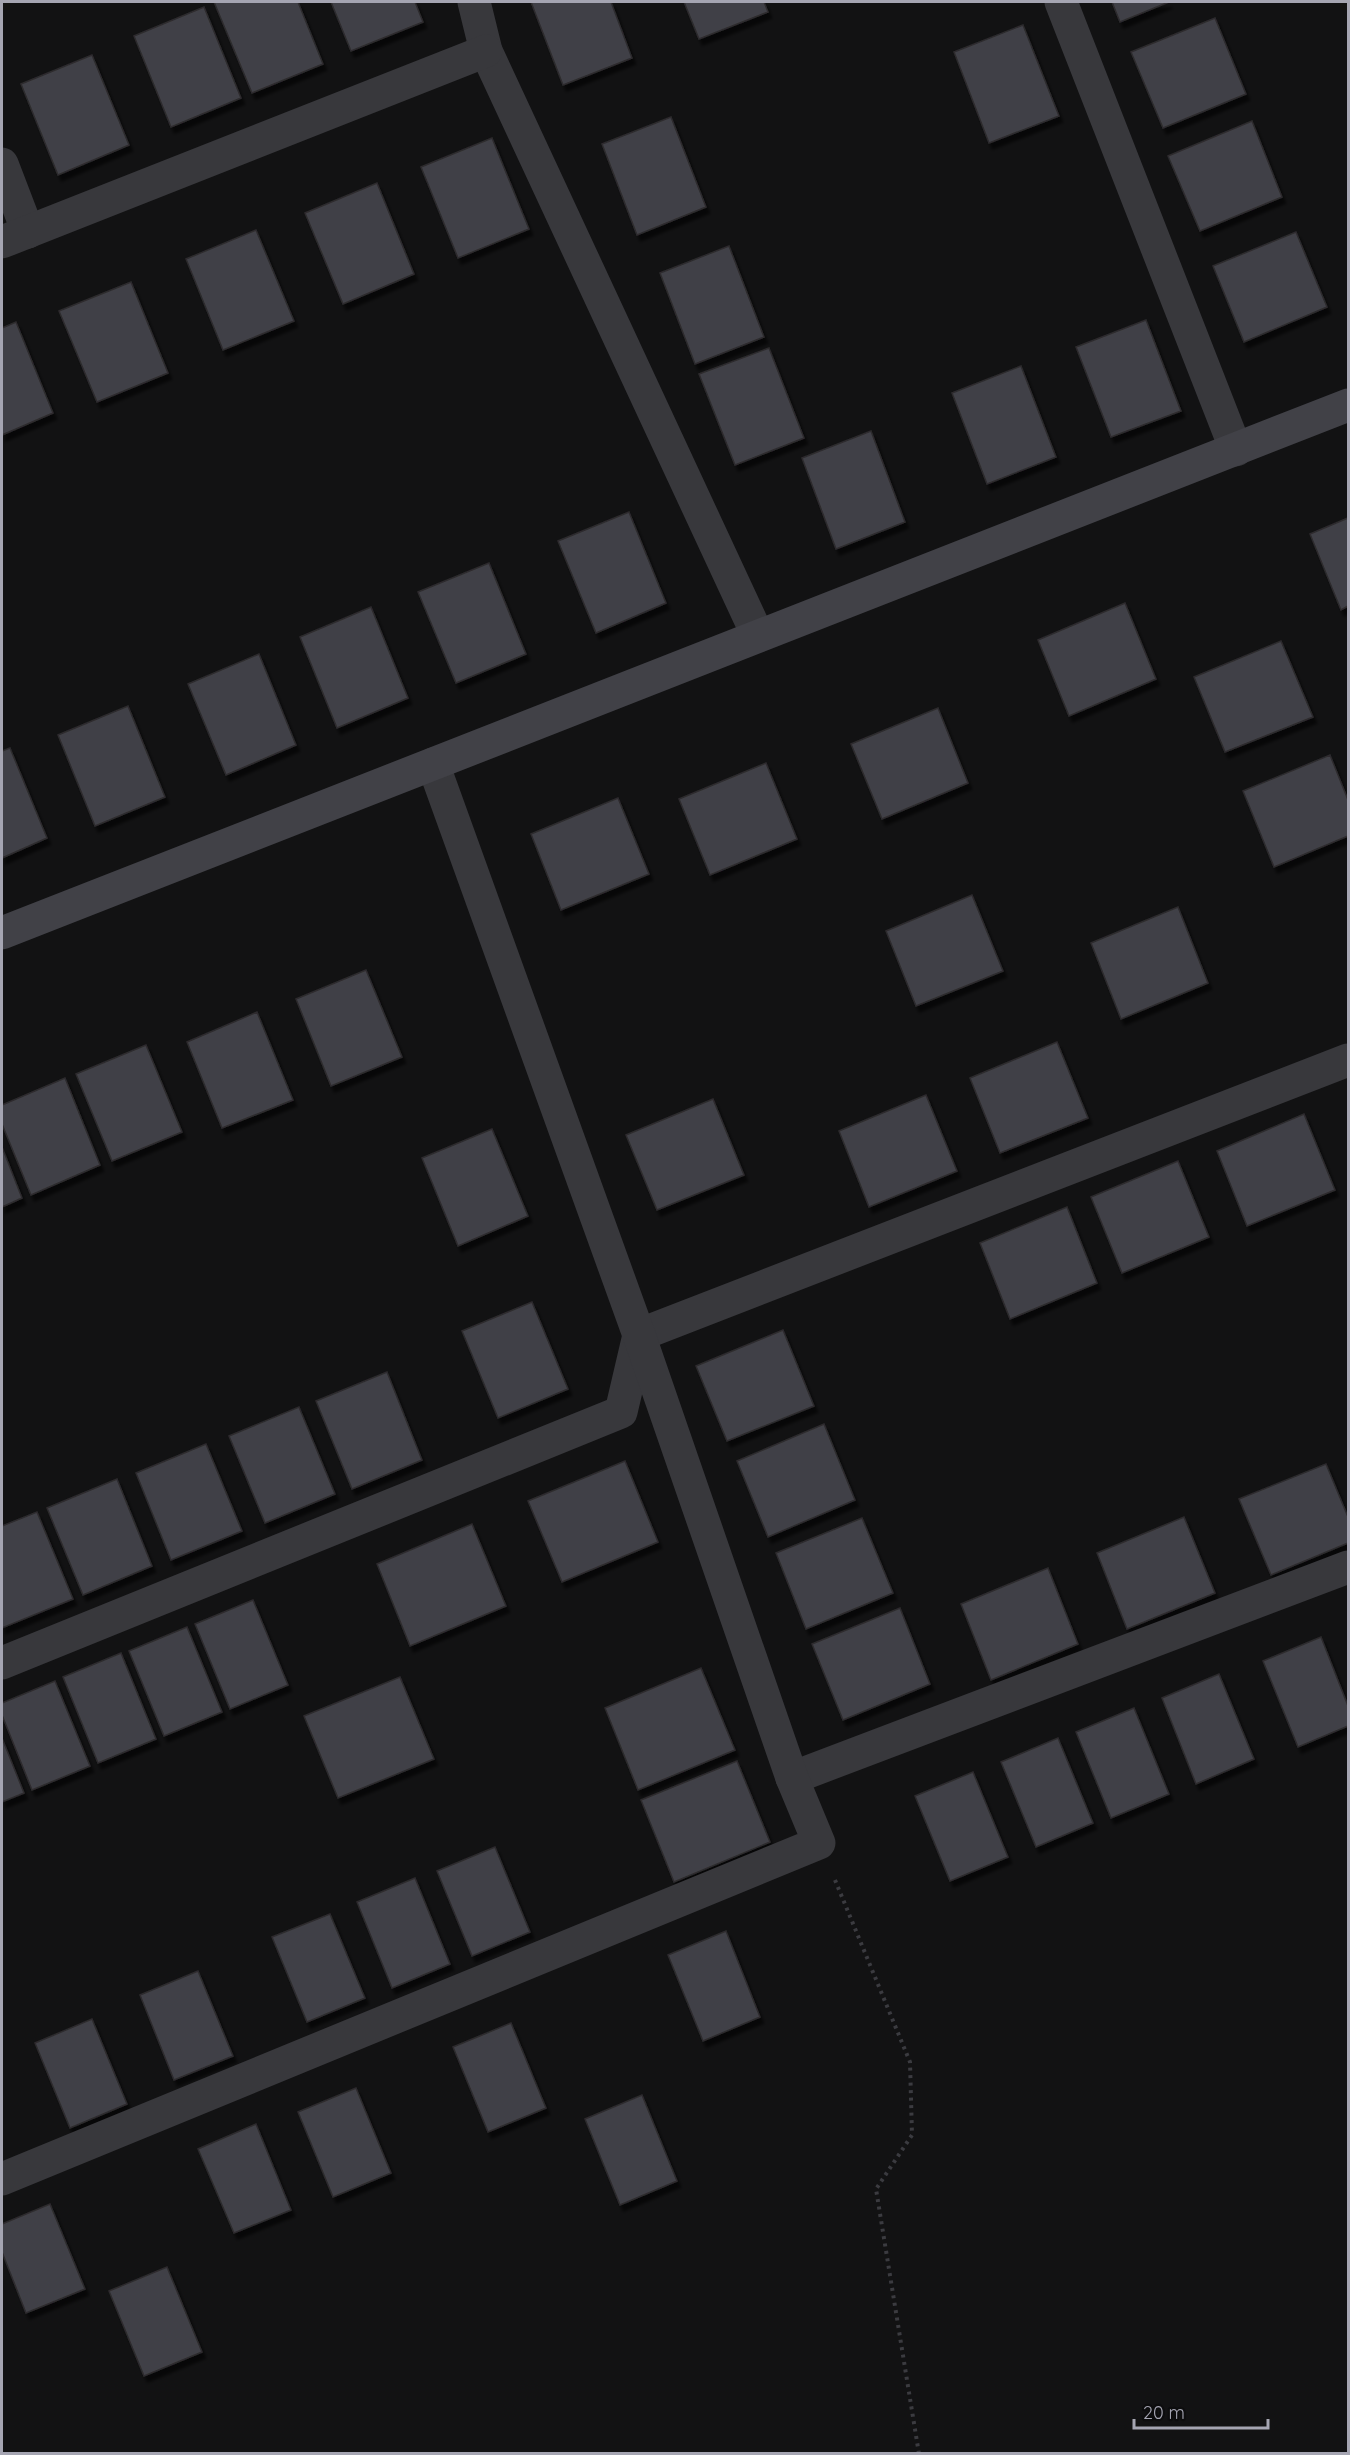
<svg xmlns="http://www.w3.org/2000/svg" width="1350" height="2455" viewBox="0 0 1350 2455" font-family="Quicksand,sans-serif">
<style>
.building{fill:#414146;stroke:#2d2c2e;stroke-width:1.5;filter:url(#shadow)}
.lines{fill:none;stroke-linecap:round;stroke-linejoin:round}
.path{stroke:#3b3b40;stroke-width:4;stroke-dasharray:3 4.5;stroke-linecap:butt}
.minor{stroke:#38383c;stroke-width:33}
.secondary{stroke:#414147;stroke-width:33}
</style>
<defs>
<filter id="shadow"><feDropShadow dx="3.5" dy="6" stdDeviation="1.5" flood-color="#0009"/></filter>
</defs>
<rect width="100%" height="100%" fill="#121213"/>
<!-- building -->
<g class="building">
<path d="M 214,2 L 298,2 L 323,64 L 252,93 Z"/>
<path d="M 331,2 L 415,2 L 423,22 L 351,51 Z"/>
<path d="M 531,2 L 611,2 L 632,58 L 563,85 Z"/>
<path d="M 684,2 L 764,2 L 768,12 L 699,39 Z"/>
<path d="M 1112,2 L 1169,2 L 1120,22 Z"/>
<path d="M 204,7 L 241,98 L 171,127 L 134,36 Z"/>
<path d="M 1215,18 L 1246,94 L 1163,128 L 1131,52 Z"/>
<path d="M 1023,25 L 1059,116 L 989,143 L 954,52 Z"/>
<path d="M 92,55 L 129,145 L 58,175 L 21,84 Z"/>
<path d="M 671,117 L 706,207 L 637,235 L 602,144 Z"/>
<path d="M 1252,121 L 1282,197 L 1200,231 L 1168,156 Z"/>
<path d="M 492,138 L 529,229 L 458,258 L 421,167 Z"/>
<path d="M 377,183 L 414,274 L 343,304 L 305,213 Z"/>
<path d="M 256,230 L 294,321 L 223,350 L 186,259 Z"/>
<path d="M 1296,232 L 1327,307 L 1244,342 L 1213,266 Z"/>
<path d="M 729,246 L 764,337 L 695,364 L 660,273 Z"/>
<path d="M 131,282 L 168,373 L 97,402 L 59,311 Z"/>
<path d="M 1146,320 L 1181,411 L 1111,437 L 1076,347 Z"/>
<path d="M 16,322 L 53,413 L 2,435 L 2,328 Z"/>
<path d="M 769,348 L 804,438 L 735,465 L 699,374 Z"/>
<path d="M 1021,366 L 1056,457 L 987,484 L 952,393 Z"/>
<path d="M 871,431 L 905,522 L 836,549 L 802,458 Z"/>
<path d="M 629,512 L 666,603 L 596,633 L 558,541 Z"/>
<path d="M 1348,518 L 1348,606 L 1341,610 L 1310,534 Z"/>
<path d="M 489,563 L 526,654 L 456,683 L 418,592 Z"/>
<path d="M 1125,603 L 1156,679 L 1069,716 L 1038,640 Z"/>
<path d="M 371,607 L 408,698 L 337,728 L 300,637 Z"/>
<path d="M 1281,641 L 1313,717 L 1225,752 L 1194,677 Z"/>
<path d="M 259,654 L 296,745 L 226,775 L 188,684 Z"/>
<path d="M 128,706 L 165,797 L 95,826 L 58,735 Z"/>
<path d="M 938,708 L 968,783 L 882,819 L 851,744 Z"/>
<path d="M 10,748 L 47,838 L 2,858 L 2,751 Z"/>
<path d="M 1330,755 L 1348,800 L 1348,836 L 1274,867 L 1243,791 Z"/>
<path d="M 766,763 L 797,839 L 710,875 L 679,799 Z"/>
<path d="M 618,798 L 649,874 L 561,910 L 531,834 Z"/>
<path d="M 972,895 L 1003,971 L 916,1006 L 886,931 Z"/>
<path d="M 1178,907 L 1208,983 L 1121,1019 L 1091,943 Z"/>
<path d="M 366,970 L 402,1057 L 331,1086 L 296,999 Z"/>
<path d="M 257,1012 L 293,1100 L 222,1128 L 187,1042 Z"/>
<path d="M 1057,1042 L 1088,1118 L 1000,1153 L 970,1078 Z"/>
<path d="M 146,1045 L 182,1132 L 112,1161 L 76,1074 Z"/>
<path d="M 65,1078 L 100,1165 L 31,1195 L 2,1124 L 2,1105 Z"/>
<path d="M 926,1095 L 957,1171 L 869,1207 L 839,1131 Z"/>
<path d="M 713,1099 L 744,1175 L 657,1210 L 626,1135 Z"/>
<path d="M 1304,1114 L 1335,1190 L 1247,1226 L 1217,1151 Z"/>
<path d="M 492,1129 L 528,1216 L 458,1246 L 422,1158 Z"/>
<path d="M 2,1147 L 22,1198 L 2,1207 Z"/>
<path d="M 1178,1161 L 1209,1237 L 1122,1273 L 1091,1197 Z"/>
<path d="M 1067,1207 L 1097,1283 L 1010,1319 L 980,1243 Z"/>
<path d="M 532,1302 L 568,1389 L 498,1418 L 462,1331 Z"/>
<path d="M 783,1330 L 814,1406 L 727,1441 L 696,1366 Z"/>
<path d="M 387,1372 L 422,1460 L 352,1489 L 316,1401 Z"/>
<path d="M 299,1407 L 335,1494 L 265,1523 L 229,1436 Z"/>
<path d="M 824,1424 L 855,1500 L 768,1537 L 737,1461 Z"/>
<path d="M 206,1444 L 242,1531 L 171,1560 L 136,1473 Z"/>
<path d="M 625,1461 L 658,1542 L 562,1582 L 528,1501 Z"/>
<path d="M 1326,1464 L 1348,1517 L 1348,1543 L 1271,1575 L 1239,1499 Z"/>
<path d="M 117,1479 L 152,1566 L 83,1595 L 47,1508 Z"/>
<path d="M 37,1512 L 73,1599 L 2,1628 L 2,1526 Z"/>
<path d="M 1184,1517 L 1215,1593 L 1127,1629 L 1097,1553 Z"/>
<path d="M 862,1518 L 893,1593 L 806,1629 L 776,1553 Z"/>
<path d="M 472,1524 L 506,1606 L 410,1646 L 377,1564 Z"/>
<path d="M 1048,1568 L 1078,1644 L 991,1680 L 961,1604 Z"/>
<path d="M 253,1600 L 288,1685 L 230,1709 L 195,1624 Z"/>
<path d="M 900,1608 L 930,1684 L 843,1720 L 812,1644 Z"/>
<path d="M 187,1627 L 222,1712 L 164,1736 L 129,1651 Z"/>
<path d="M 1321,1637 L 1348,1706 L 1348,1726 L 1298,1747 L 1263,1661 Z"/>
<path d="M 121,1653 L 156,1739 L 98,1763 L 63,1677 Z"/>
<path d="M 701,1668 L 735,1750 L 638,1790 L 605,1708 Z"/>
<path d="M 1219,1674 L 1254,1759 L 1196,1784 L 1162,1698 Z"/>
<path d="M 400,1677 L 434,1759 L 338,1798 L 304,1716 Z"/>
<path d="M 55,1681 L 90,1766 L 32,1790 L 2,1715 L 2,1703 Z"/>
<path d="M 1134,1708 L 1169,1794 L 1111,1818 L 1076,1732 Z"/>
<path d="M 2,1738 L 24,1793 L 2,1802 Z"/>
<path d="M 1058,1738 L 1093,1823 L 1036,1847 L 1001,1762 Z"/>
<path d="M 737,1761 L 770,1842 L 674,1882 L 641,1800 Z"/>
<path d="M 973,1772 L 1008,1857 L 950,1881 L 915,1796 Z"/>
<path d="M 495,1847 L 530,1932 L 472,1956 L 437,1871 Z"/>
<path d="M 415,1878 L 450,1964 L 392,1988 L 357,1902 Z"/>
<path d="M 330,1914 L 365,1998 L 307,2022 L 272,1937 Z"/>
<path d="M 726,1931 L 760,2017 L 703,2041 L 668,1955 Z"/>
<path d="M 198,1971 L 233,2056 L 174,2080 L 140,1995 Z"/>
<path d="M 92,2019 L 127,2104 L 70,2128 L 35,2043 Z"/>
<path d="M 511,2023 L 546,2108 L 488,2132 L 453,2047 Z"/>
<path d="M 356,2088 L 391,2173 L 333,2197 L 298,2112 Z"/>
<path d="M 642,2095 L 677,2181 L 620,2205 L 585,2119 Z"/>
<path d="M 256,2124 L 291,2210 L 234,2233 L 198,2149 Z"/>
<path d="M 50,2204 L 85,2289 L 26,2313 L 2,2252 L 2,2224 Z"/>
<path d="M 167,2267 L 202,2352 L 144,2376 L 109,2291 Z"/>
</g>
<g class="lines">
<!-- path -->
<path class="path" d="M 835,1880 L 910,2062 L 912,2135 L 876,2189 L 919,2454"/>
<!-- minor -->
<g class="minor">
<path d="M 474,2 L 486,51 L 758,636"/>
<path d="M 1061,2 L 1236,450"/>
<path d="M 2,164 L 28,232"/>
<path d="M 2,242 L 486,51"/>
<path d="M 2,1663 L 621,1412 L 639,1335 L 1348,1060"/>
<path d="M 792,1778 L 1348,1567"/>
<path d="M 2,2179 L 819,1843 L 792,1778 L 639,1335 L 433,764"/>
</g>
<!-- secondary -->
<path class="secondary" d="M 2,933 L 1348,405"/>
</g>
<!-- border -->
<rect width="1350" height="2455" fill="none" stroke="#a5a5b2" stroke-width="6"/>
<!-- scale -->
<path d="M1134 2419v9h134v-9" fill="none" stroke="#a5a5b2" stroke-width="3"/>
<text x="1143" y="2419" font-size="18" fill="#a5a5b2" stroke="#0d0d0e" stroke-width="4.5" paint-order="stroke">20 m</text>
</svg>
